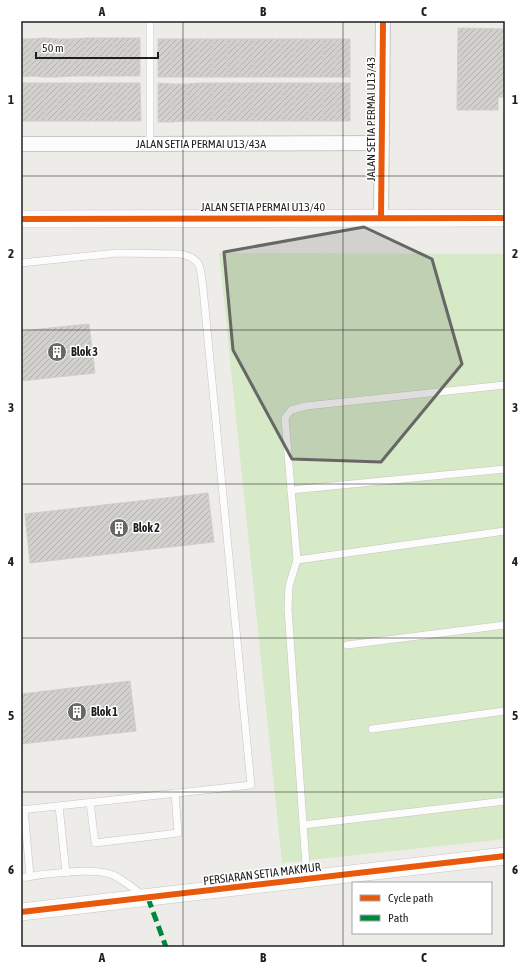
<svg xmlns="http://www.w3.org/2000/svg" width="526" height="968" viewBox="0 0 526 968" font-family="'Asap Condensed',sans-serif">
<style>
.grass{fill:#d6eac7}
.building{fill:url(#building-hatch);stroke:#d0cec9}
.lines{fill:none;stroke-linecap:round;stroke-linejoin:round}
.service-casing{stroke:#c6c6c4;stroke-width:8}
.minor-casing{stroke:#c6c6c4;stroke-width:16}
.tertiary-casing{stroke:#c6c6c4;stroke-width:18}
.service{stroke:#fcfcfc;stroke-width:7}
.minor{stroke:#fcfcfc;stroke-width:14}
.tertiary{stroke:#fcfcfc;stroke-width:17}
.quiet{stroke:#00873e;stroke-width:5;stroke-dasharray:10 5;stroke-linecap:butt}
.cycleway-casing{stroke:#fff;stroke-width:8}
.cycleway{stroke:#e8590c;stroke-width:6}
.marked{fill:#676765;fill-opacity:0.2;stroke:#676765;stroke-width:3;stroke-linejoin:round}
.grid{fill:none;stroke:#1f1f1f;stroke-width:1;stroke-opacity:0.55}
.labels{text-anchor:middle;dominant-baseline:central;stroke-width:3;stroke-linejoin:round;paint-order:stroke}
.street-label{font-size:12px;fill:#1f1f1f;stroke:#fff}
.poi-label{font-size:12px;font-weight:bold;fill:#1f1f1f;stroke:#fff;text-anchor:start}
.neatline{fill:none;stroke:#1f1f1f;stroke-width:1.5}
.grid-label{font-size:13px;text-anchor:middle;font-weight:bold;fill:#1f1f1f}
</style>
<defs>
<pattern id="building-hatch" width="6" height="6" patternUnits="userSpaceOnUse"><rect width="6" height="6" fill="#d2d0cd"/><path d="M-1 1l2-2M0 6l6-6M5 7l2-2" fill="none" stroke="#b4b2b0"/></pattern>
</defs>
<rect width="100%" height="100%" fill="#edece8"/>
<!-- grass -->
<path class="grass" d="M 219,253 L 505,254 L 505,839 L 282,863 Z"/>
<!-- building -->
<g class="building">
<path d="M 458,28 L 505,29 L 505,97 L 498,97 L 498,110 L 457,110 Z"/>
<path d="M 44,38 L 44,77 L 31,76 L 31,39 Z"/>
<path d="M 44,38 L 58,39 L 58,77 L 44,77 Z"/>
<path d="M 86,38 L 85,76 L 72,76 L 72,39 Z"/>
<path d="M 86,38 L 99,38 L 99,76 L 85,76 Z"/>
<rect x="99" y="38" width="14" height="38"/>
<path d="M 113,38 L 126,38 L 127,76 L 113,76 Z"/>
<path d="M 126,38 L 140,38 L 140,76 L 127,76 Z"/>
<path d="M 21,39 L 31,39 L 31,76 L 21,77 Z"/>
<path d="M 58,39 L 72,39 L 72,76 L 58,77 Z"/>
<rect x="158" y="39" width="14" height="38"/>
<path d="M 172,39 L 185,39 L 186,77 L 172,77 Z"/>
<path d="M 185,39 L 199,39 L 199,77 L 186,77 Z"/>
<rect x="199" y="39" width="14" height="38"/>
<rect x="213" y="39" width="14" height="38"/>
<rect x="227" y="39" width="13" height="38"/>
<rect x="240" y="39" width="14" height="38"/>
<rect x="254" y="39" width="14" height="38"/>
<path d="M 268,39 L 281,39 L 282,77 L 268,77 Z"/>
<path d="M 281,39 L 295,39 L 295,77 L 282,77 Z"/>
<rect x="295" y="39" width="14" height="38"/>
<path d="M 309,39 L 323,39 L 322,77 L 309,77 Z"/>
<path d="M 323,39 L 336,39 L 336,77 L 322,77 Z"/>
<rect x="336" y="39" width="14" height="38"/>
<rect x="21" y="83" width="10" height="38"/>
<path d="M 31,83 L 44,83 L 45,121 L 31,121 Z"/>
<path d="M 44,83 L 58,83 L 58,121 L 45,121 Z"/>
<rect x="58" y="83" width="14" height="38"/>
<rect x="72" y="83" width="14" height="38"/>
<rect x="86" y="83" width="13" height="38"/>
<rect x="99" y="83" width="14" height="38"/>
<rect x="113" y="83" width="14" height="38"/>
<path d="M 127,83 L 140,83 L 141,121 L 127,121 Z"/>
<path d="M 158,83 L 172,84 L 172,122 L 158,122 Z"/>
<path d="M 199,83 L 213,83 L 213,121 L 200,121 Z"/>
<path d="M 199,83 L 200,121 L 186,121 L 186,84 Z"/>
<rect x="213" y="83" width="14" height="38"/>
<path d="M 227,83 L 241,83 L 240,121 L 227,121 Z"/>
<path d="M 241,83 L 254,83 L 254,121 L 240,121 Z"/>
<rect x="254" y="83" width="14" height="38"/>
<rect x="268" y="83" width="14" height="38"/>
<rect x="282" y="83" width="13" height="38"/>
<rect x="295" y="83" width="14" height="38"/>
<rect x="309" y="83" width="14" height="38"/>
<rect x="323" y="83" width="13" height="38"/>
<rect x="336" y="83" width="14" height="38"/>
<path d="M 172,84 L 186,84 L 186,121 L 172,122 Z"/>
<path d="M 89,324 L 95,373 L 21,381 L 21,331 Z"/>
<path d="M 208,493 L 214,542 L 30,563 L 25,514 Z"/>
<path d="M 130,681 L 136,731 L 21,744 L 21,694 Z"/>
</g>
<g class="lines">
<!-- service casing -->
<g class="service-casing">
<g id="service">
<path d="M 150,144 L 150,21"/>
<path d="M 21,263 L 117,253 L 180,254 C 203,258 200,269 203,288 L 251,785 L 21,810"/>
<path d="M 291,490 L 505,469"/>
<path d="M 297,560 L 285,418 L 291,410 L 306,406 L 505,385"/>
<path d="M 347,645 L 505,625"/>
<path d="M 372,729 L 505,711"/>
<path d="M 90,802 L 95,843 L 178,833 L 175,793"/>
<path d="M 59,806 L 66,873"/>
<path d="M 24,809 L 30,876"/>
<path d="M 303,825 L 505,801"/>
<path d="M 21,878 C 42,874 94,867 113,875 C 124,880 134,889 144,896"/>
<path d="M 307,880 L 288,609 L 289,586 L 297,560 L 505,531"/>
</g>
</g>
<!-- minor casing -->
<g class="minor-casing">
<g id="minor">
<path d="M 21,144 L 150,144 L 382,143"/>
<path d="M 381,218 L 383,21"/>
</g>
</g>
<!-- tertiary casing -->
<g class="tertiary-casing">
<g id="tertiary">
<path d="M 21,219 L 505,218"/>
<path d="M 21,912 L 505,856"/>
</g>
</g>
<!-- service -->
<use href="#service" class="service"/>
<!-- minor -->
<use href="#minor" class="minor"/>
<!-- tertiary -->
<use href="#tertiary" class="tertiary"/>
<!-- quiet -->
<path class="quiet" d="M 148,898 L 166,947"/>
<!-- cycleway casing -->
<g class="cycleway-casing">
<g id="cycleway">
<path d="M 381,218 L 383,21"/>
<path d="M 21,219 L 505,218"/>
<path d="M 21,912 L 505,856"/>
</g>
</g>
<!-- cycleway -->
<use href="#cycleway" class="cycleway"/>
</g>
<!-- marked area -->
<path class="marked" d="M 364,227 L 432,259 L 462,364 L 381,462 L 292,459 L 233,350 L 224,252 Z"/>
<!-- grid -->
<path class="grid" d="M 183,21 L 183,947M 343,21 L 343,947M 21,176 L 505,176M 21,330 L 505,330M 21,484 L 505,484M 21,638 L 505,638M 21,792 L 505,792"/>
<!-- icons -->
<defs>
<g id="building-disc" transform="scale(1)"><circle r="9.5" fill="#676765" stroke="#fff"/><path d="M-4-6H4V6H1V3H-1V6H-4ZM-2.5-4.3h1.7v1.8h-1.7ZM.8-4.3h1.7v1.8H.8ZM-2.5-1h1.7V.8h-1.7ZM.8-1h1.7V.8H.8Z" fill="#fff"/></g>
</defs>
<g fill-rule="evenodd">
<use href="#building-disc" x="57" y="352"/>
<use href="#building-disc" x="119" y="528"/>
<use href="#building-disc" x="77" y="712"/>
</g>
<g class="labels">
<!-- street labels -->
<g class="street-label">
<text transform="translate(371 119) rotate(-90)">JALAN SETIA PERMAI U13/43</text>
<text x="201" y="144">JALAN SETIA PERMAI U13/43A</text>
<text x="263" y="207">JALAN SETIA PERMAI U13/40</text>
<text transform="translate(262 874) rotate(-7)">PERSIARAN SETIA MAKMUR</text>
</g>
<!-- poi labels -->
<g class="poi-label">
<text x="71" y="352">Blok 3</text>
<text x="133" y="528">Blok 2</text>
<text x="91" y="712">Blok 1</text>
</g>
</g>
<!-- border -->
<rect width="526" height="968" fill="none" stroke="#ffffff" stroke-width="44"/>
<!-- legend -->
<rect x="352" y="882" width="140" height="52" fill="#ffffff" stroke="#a5a5a5"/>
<rect x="360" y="895" width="20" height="6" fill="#e8590c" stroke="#a5a5a5"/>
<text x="388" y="902" font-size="12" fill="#1f1f1f">Cycle path</text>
<rect x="360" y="915" width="20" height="6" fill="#00873e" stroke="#a5a5a5"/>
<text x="388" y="922" font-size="12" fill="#1f1f1f">Path</text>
<!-- scale -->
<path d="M36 52v6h122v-6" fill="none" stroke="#1f1f1f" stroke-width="2"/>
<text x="42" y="52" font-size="12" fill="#1f1f1f" stroke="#ffffff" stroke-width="3" paint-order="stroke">50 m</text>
<rect x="22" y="22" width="482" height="924" class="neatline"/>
<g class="grid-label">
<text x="102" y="16">A</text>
<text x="263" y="16">B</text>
<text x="424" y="16">C</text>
<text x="11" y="104">1</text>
<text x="515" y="104">1</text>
<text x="11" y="258">2</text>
<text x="515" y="258">2</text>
<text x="11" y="412">3</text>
<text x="515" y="412">3</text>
<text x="11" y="566">4</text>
<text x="515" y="566">4</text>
<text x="11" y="720">5</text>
<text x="515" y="720">5</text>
<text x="11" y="874">6</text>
<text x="515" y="874">6</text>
<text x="102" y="962">A</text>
<text x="263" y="962">B</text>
<text x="424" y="962">C</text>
</g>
</svg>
